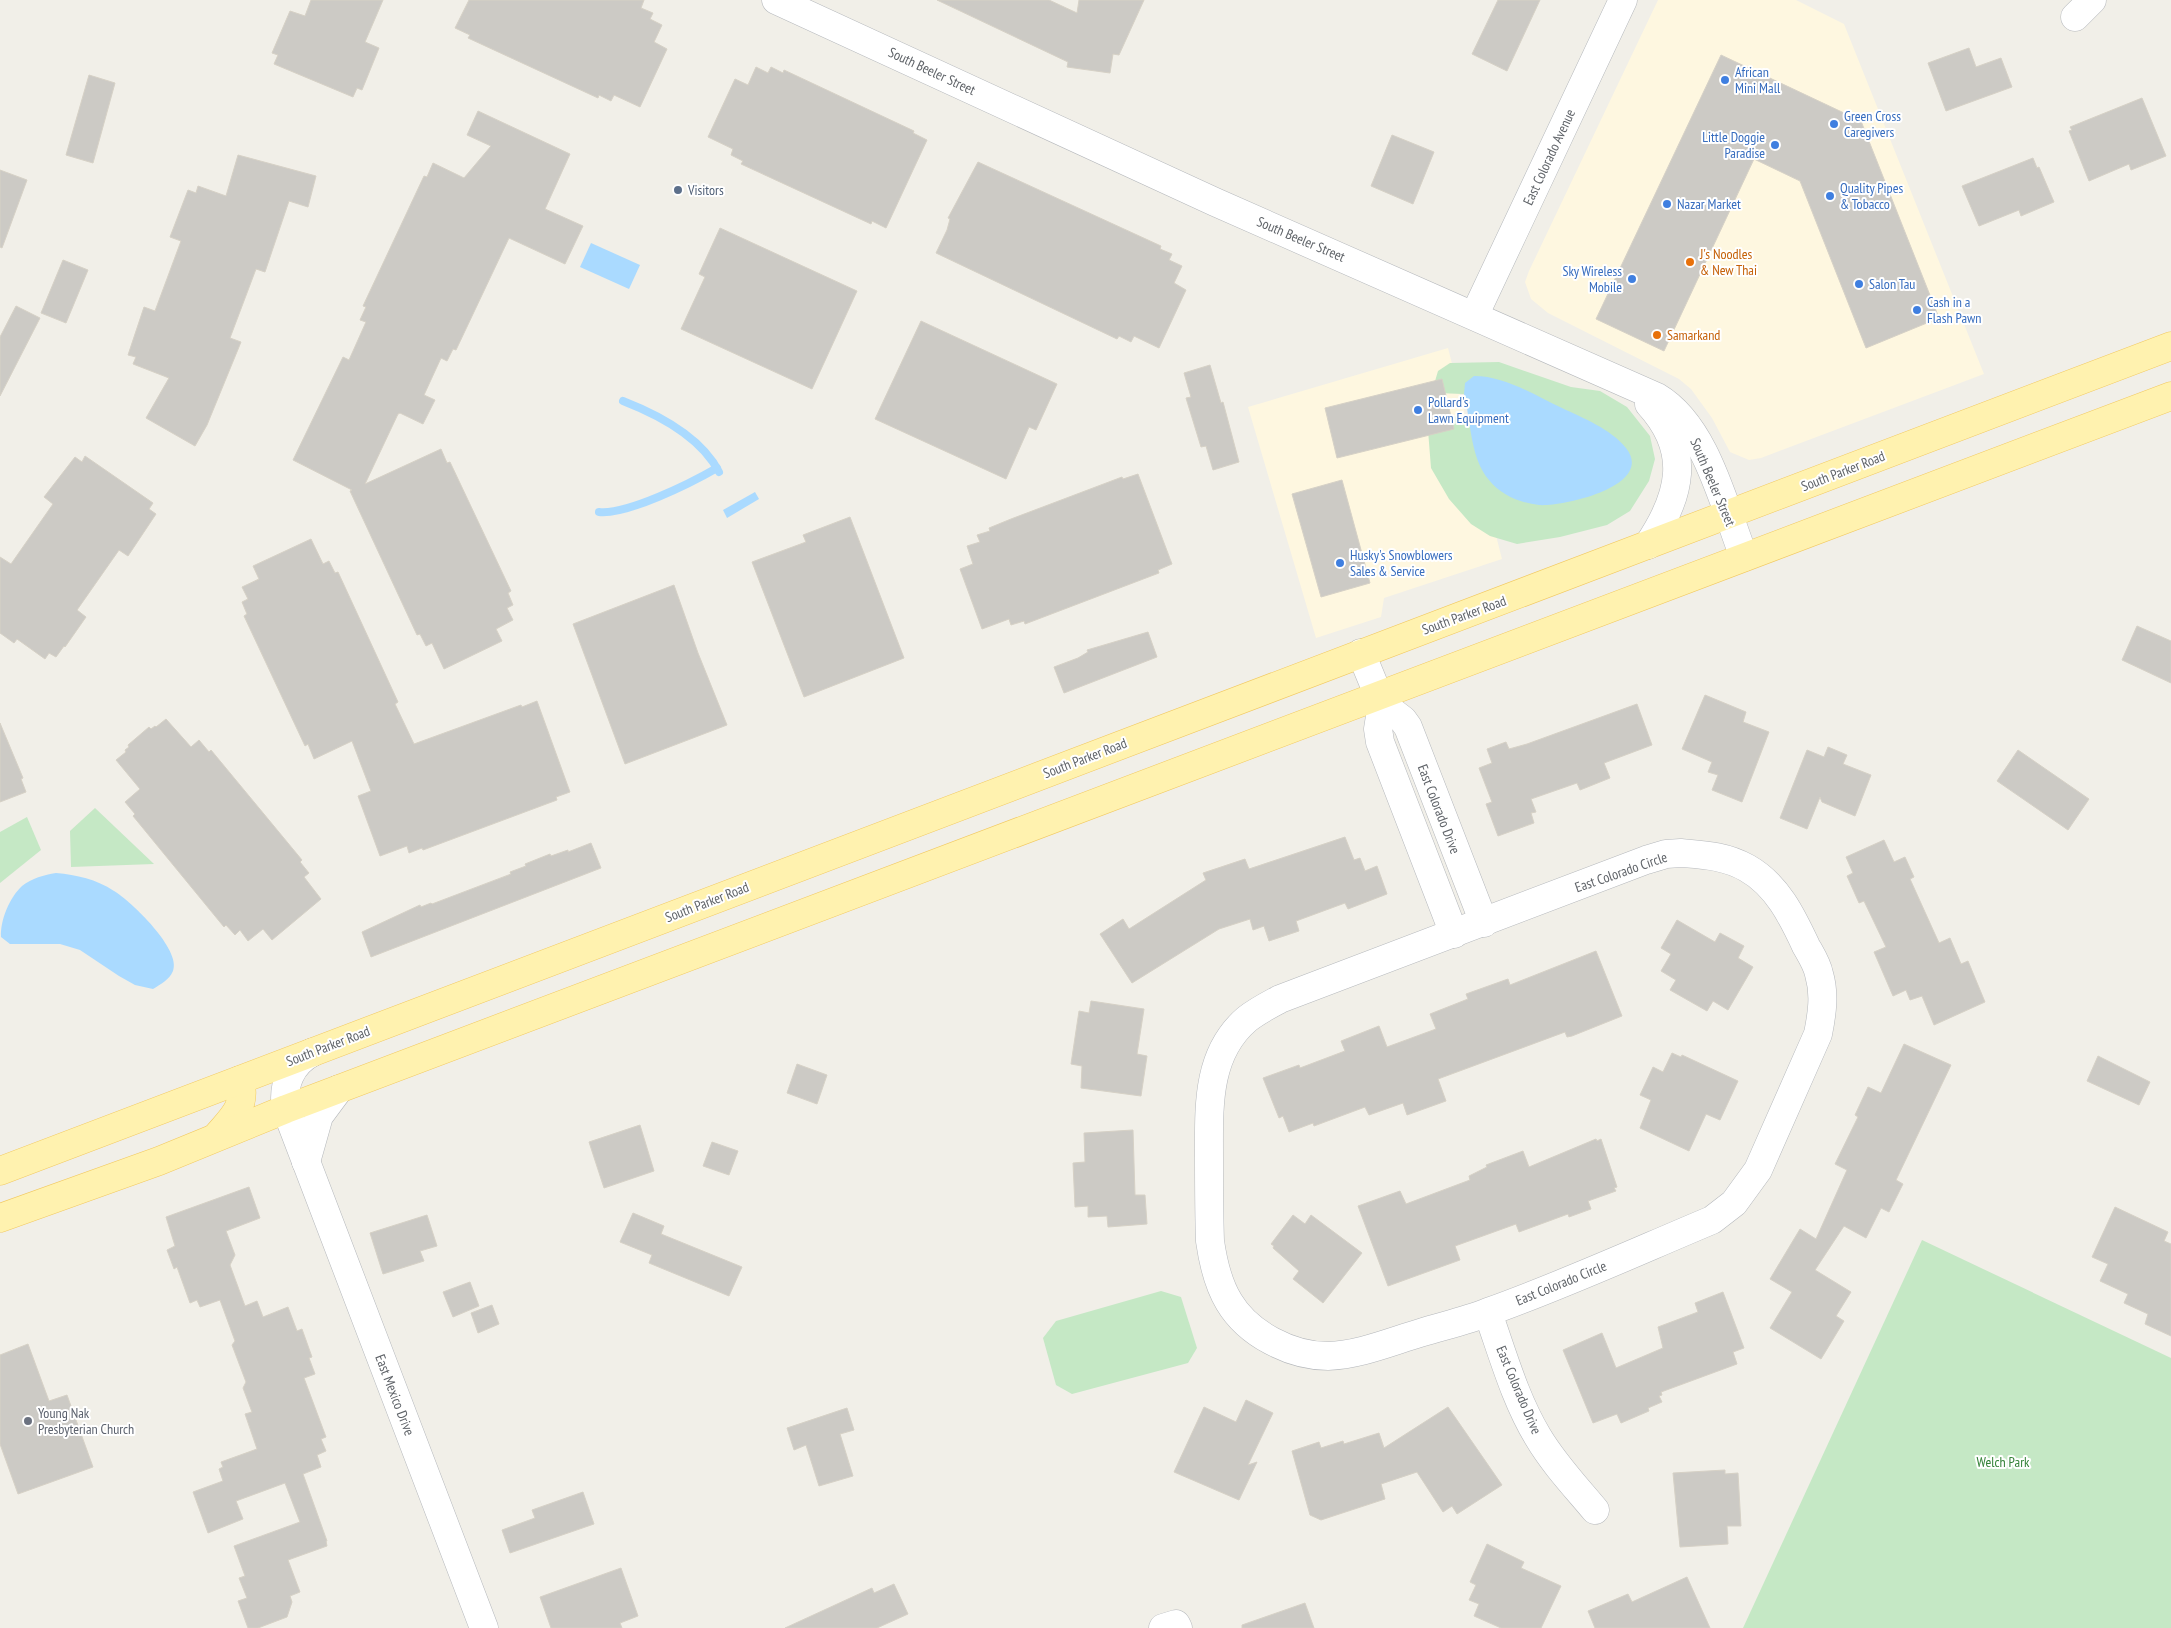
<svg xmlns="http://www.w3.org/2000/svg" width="2171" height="1628" viewBox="0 0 2171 1628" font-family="'PT Sans Narrow',sans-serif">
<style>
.commercial{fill:#fef7e0}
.green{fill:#c5e8c5}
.water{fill:#aadaff}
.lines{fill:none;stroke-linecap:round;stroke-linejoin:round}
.stream{stroke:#aadaff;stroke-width:8}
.building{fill:#cccac5;stroke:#d6d1c6}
.minor-casing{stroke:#b5b8bc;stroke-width:29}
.major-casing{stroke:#f2c960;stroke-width:29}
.minor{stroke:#fff;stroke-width:28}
.major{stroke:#fff2af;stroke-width:28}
.shop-dot{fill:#3f7fe0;stroke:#fff;stroke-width:2}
.service-dot{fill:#5c6f8a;stroke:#fff;stroke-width:2}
.food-dot{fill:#e8710a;stroke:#fff;stroke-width:2}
.worship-dot{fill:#6b7280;stroke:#fff;stroke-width:2}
.labels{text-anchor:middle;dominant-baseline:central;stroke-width:4;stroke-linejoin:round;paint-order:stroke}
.street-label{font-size:14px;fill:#5f6368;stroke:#fff}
.shop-label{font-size:14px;fill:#366cbe;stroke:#fff;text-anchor:start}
.service-label{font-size:14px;fill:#4e5e75;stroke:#fff;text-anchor:start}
.food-label{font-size:14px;fill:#c56008;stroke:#fff;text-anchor:start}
.worship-label{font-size:14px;fill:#5b616d;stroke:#fff;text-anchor:start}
.park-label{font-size:14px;fill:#348238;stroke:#fff}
</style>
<rect width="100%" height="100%" fill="#f1efe8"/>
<!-- commercial -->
<g class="commercial">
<path d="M 1658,0 L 1796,0 L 1844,24 L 1984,374 L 1761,458 L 1749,460 L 1730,452 L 1712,418 L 1691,389 L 1679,379 L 1548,313 L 1531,299 L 1525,282 L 1529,271 Z"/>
<path d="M 1448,348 L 1502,559 L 1384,598 L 1381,617 L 1316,638 L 1248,407 Z"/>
</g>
<!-- green -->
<g class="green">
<path d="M 1499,362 L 1571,387 L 1600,391 L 1627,407 L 1650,436 L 1655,459 L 1649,481 L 1630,511 L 1607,525 L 1560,537 L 1517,544 L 1490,536 L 1471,524 L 1449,499 L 1431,468 L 1428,430 C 1446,413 1449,413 1472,422 L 1488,395 L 1437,393 L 1433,388 L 1438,371 L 1450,363 Z"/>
<path d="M 95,808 L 154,864 L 71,867 L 70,831 Z"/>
<path d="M 27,817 L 41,850 L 0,883 L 0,832 Z"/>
<path d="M 1922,1240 L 2171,1358 L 2171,1628 L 1743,1628 Z"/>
<path d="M 1161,1291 L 1181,1297 L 1197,1348 L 1188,1363 L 1072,1394 L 1056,1385 L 1043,1338 L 1056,1321 Z"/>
</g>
<!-- water -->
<g class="water">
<path d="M 591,243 L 640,265 L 629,289 L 580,267 Z"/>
<path d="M 1474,376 C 1505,376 1534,395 1562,408 C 1583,418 1611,429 1626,448 C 1656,486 1562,507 1539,505 C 1520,503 1501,495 1489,480 C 1470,458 1471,421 1464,394 L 1465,383 Z"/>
<path d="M 755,492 L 759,499 L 727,518 L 723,510 Z"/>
<path d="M 56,873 C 77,875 96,879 114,891 C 131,901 182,950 173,971 C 169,980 161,984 153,989 L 135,985 L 119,976 L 80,950 L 60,944 L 10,944 L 1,937 C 0,920 10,897 22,886 C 32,878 44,875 56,873 Z"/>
</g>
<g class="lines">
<!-- stream -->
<g class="stream">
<path d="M 623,401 C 659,415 701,437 719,472"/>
<path d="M 599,512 C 627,515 691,483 717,468"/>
</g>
</g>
<!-- building -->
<g class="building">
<path d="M 311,0 L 383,0 L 365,42 L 379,48 L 362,90 L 357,88 L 353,97 L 274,64 L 278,55 L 272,53 L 290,11 L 305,16 Z"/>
<path d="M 469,0 L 644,0 L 641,8 L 653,13 L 650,19 L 662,25 L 654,42 L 667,49 L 640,107 L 614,95 L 611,101 L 599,95 L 598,98 L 468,38 L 470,35 L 455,28 Z"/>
<path d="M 937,0 L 1049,0 L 1077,13 L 1079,0 L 1144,0 L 1119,55 L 1113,54 L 1110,73 L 1067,67 L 1068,62 Z"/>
<path d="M 1498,0 L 1540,0 L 1507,71 L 1472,54 Z"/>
<path d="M 1969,48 L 1976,67 L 2001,58 L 2012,87 L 1946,111 L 1928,63 Z"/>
<path d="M 1721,55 L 1861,121 L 1939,318 L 1866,348 L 1800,181 L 1754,159 L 1664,351 L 1596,319 Z"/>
<path d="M 756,67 L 768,73 L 771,67 L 783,73 L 784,70 L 914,131 L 913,133 L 927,140 L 886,228 L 872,221 L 871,224 L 741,164 L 743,161 L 731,155 L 733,149 L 708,137 L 735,79 L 748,85 Z"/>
<path d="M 89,75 L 115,83 L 93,163 L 66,155 Z"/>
<path d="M 2142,98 L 2166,156 L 2131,170 L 2129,164 L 2089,181 L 2069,131 L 2072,130 L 2070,127 Z"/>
<path d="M 478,111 L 570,154 L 545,209 L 583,226 L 565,264 L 509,238 L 456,350 L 453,349 L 447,361 L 441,358 L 424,395 L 435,400 L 423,424 L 400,413 L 398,414 L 365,484 L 441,449 L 447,463 L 450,462 L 511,591 L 508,593 L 513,605 L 507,608 L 513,620 L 496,629 L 502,641 L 444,669 L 432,643 L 426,646 L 420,634 L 417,635 L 350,491 L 352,490 L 293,460 L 343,357 L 349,360 L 366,322 L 360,320 L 366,307 L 363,306 L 424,176 L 427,177 L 433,163 L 464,178 L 491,146 L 467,135 Z"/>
<path d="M 1392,135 L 1434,152 L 1413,204 L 1371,186 Z"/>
<path d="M 238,155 L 316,176 L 308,207 L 289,201 L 265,272 L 256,269 L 230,338 L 241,342 L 207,425 L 195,446 L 146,418 L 169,378 L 133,364 L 136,357 L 128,355 L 144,307 L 155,311 L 181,241 L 170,237 L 188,190 L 196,193 L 198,186 L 226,196 Z"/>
<path d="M 2033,158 L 2037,168 L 2039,167 L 2054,202 L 2021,216 L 2019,210 L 1979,226 L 1962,186 Z"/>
<path d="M 978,162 L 1161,246 L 1160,249 L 1172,254 L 1169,260 L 1182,266 L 1174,283 L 1186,290 L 1159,348 L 1134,336 L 1131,342 L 1119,336 L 1117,339 L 936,253 L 947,230 L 950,219 L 948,218 Z"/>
<path d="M 0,170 L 27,180 L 2,248 L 0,247 Z"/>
<path d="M 720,228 L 857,291 L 812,389 L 681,329 L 705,277 L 699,274 Z"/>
<path d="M 63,260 L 88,270 L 66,323 L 41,313 Z"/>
<path d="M 16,306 L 40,318 L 0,396 L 0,337 Z"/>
<path d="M 921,321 L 1057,384 L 1036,430 L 1029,427 L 1006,479 L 875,419 Z"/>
<path d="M 1210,365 L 1221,403 L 1223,402 L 1239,462 L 1213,470 L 1206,446 L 1201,447 L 1186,398 L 1191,397 L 1184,373 Z"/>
<path d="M 1442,379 L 1454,429 L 1337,458 L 1325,408 Z"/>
<path d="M 85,456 L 153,503 L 149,509 L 156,514 L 128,556 L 119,550 L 77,610 L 86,617 L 65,647 L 64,646 L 56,657 L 49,653 L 45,659 L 17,639 L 14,643 L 0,633 L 0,557 L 11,564 L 53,504 L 44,497 L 75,457 L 82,462 Z"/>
<path d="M 1138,474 L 1172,564 L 1158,570 L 1159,573 L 1025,624 L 1024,621 L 1011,625 L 1009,619 L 982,629 L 960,569 L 973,564 L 967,546 L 980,542 L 977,535 L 990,531 L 989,528 L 1011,519 L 1122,477 L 1123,479 Z"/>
<path d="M 1342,480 L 1370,583 L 1321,597 L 1292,494 Z"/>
<path d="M 850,517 L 904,658 L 804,697 L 752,562 L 806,542 L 803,535 Z"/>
<path d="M 311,539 L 323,564 L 329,561 L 335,573 L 338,572 L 398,702 L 395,704 L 414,744 L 521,705 L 522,707 L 537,701 L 570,792 L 556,797 L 557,800 L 423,850 L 422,848 L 409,853 L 407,846 L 380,856 L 358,796 L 371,791 L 352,741 L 314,759 L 308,744 L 305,746 L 244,616 L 247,614 L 242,602 L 248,599 L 242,587 L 259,579 L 253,566 Z"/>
<path d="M 674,585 L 698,653 L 727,725 L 625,764 L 573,624 Z"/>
<path d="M 2137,626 L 2171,641 L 2171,683 L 2122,660 Z"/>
<path d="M 1148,632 L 1157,657 L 1064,693 L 1054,667 L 1078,658 L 1088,652 L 1087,650 Z"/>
<path d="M 1705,695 L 1746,712 L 1743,722 L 1769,732 L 1742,802 L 1712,790 L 1718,775 L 1708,772 L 1712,762 L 1682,749 Z"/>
<path d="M 1637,704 L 1652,745 L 1604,763 L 1610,778 L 1580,790 L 1577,783 L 1531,799 L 1536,812 L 1531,813 L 1534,823 L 1498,836 L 1486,804 L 1492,802 L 1479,768 L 1492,763 L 1487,749 L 1506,742 L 1509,749 L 1527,744 Z"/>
<path d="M 166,719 L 191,747 L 199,740 L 209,752 L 211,750 L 302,860 L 300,862 L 309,873 L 304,877 L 321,899 L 272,940 L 263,929 L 248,941 L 240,930 L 235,935 L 226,925 L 224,927 L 133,816 L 135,814 L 125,802 L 140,789 L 116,760 L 126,752 L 125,750 L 129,747 L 128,745 L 149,727 L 151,729 L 155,726 L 156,727 Z"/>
<path d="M 0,723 L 23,778 L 21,779 L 26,792 L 0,802 Z"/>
<path d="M 1828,747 L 1847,755 L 1843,764 L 1871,775 L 1855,816 L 1822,802 L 1820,797 L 1807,829 L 1780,818 L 1807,750 L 1824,757 Z"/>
<path d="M 2018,750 L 2089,799 L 2068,830 L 1997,781 Z"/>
<path d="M 1345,837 L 1354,860 L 1360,858 L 1365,871 L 1377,866 L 1387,894 L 1348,909 L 1345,903 L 1296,921 L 1299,931 L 1269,941 L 1264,926 L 1253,930 L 1250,919 L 1219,929 L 1132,983 L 1100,934 L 1123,919 L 1129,929 L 1206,880 L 1203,873 L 1245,859 L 1249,869 Z"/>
<path d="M 1884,840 L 1894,862 L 1905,857 L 1914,877 L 1910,879 L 1939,943 L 1950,938 L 1961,964 L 1968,961 L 1985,1002 L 1934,1025 L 1922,996 L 1910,1000 L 1906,990 L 1893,996 L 1874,952 L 1886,947 L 1864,901 L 1859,903 L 1847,876 L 1853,873 L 1846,857 Z"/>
<path d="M 591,843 L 601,868 L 371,957 L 362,932 L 420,905 L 421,907 L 431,903 L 432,904 L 511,874 L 510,872 L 526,866 L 525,864 L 550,854 L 551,856 L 568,850 L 568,852 Z"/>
<path d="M 1677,920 L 1715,942 L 1720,933 L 1744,946 L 1738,958 L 1753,967 L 1728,1010 L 1713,1001 L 1707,1011 L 1670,990 L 1676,980 L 1661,971 L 1671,954 L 1661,948 Z"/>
<path d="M 1596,951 L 1622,1016 L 1572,1036 L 1567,1037 L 1565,1032 L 1438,1079 L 1446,1101 L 1407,1115 L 1403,1103 L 1369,1115 L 1365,1107 L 1314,1126 L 1313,1123 L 1289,1132 L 1283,1116 L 1279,1118 L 1263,1078 L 1299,1065 L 1300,1068 L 1345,1051 L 1341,1041 L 1379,1026 L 1387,1047 L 1436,1029 L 1430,1014 L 1468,999 L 1466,994 L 1508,979 L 1510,985 Z"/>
<path d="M 1091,1001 L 1144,1009 L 1137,1054 L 1147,1056 L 1141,1096 L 1081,1088 L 1082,1066 L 1071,1064 L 1079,1011 L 1089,1013 Z"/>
<path d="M 1904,1044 L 1951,1065 L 1896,1180 L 1903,1184 L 1889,1212 L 1881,1208 L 1866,1238 L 1844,1226 L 1815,1270 L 1851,1292 L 1836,1316 L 1844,1321 L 1821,1359 L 1770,1328 L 1792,1292 L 1770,1279 L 1800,1229 L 1816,1239 L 1847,1170 L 1835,1164 L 1858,1117 L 1855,1115 L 1868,1087 L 1881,1093 Z"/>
<path d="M 1672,1053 L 1681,1057 L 1682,1055 L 1738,1081 L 1720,1120 L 1706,1114 L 1689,1151 L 1640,1128 L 1651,1100 L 1640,1095 L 1653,1067 L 1663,1072 Z"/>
<path d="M 2098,1056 L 2150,1082 L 2139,1105 L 2087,1081 Z"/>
<path d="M 797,1064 L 827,1075 L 817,1104 L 787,1093 Z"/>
<path d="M 640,1125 L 654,1171 L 604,1188 L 589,1142 Z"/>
<path d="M 1133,1130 L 1135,1195 L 1145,1195 L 1147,1224 L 1108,1227 L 1107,1216 L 1088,1217 L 1088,1206 L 1075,1207 L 1073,1163 L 1085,1162 L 1084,1133 Z"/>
<path d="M 1596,1139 L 1597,1141 L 1601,1139 L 1617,1187 L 1614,1188 L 1616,1191 L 1588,1201 L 1591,1209 L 1569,1217 L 1568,1214 L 1519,1232 L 1516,1224 L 1455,1246 L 1460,1260 L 1388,1286 L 1358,1206 L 1400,1191 L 1406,1204 L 1470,1180 L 1469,1176 L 1487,1167 L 1486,1165 L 1523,1151 L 1529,1167 Z"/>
<path d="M 712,1142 L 738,1151 L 729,1175 L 703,1166 Z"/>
<path d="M 249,1187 L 260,1218 L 226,1231 L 235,1255 L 230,1265 L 245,1306 L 257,1301 L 263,1317 L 288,1307 L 297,1331 L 302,1329 L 312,1357 L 309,1358 L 315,1374 L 304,1378 L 326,1437 L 321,1439 L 326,1451 L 317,1455 L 321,1467 L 303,1474 L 327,1541 L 326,1541 L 327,1546 L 288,1560 L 300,1592 L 290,1596 L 292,1602 L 287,1617 L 258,1628 L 248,1628 L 238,1601 L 247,1598 L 239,1578 L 245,1576 L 234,1546 L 300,1522 L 285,1483 L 236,1501 L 243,1519 L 208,1533 L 193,1492 L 223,1481 L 219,1469 L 223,1467 L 221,1462 L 257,1449 L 245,1414 L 252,1412 L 243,1388 L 246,1382 L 232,1345 L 235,1341 L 220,1300 L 200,1307 L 197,1300 L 190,1303 L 177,1267 L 174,1269 L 167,1250 L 175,1246 L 166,1217 Z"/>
<path d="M 2115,1207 L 2168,1232 L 2164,1241 L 2171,1244 L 2171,1336 L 2145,1324 L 2148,1314 L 2124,1303 L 2128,1294 L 2100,1281 L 2108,1264 L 2092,1257 Z"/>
<path d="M 633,1213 L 664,1226 L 661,1234 L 742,1267 L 729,1296 L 649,1263 L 652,1255 L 620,1242 Z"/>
<path d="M 427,1215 L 437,1246 L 420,1251 L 424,1261 L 383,1274 L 370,1233 Z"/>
<path d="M 1293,1215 L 1305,1224 L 1311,1215 L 1362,1253 L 1323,1303 L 1293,1279 L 1299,1271 L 1273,1248 L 1274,1246 L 1271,1244 Z"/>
<path d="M 470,1282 L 479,1306 L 453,1317 L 443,1292 Z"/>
<path d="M 1723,1292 L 1744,1348 L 1733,1352 L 1737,1364 L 1661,1392 L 1662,1395 L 1659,1396 L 1662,1402 L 1648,1408 L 1649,1411 L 1621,1423 L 1617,1414 L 1593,1423 L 1563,1350 L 1602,1333 L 1616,1368 L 1663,1348 L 1658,1327 L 1698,1312 L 1695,1303 Z"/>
<path d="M 492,1305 L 499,1324 L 478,1333 L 471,1313 Z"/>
<path d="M 28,1344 L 49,1401 L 67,1395 L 93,1467 L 18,1494 L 0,1444 L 0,1355 Z"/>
<path d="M 1246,1400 L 1273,1413 L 1248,1465 L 1257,1462 L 1239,1500 L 1174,1472 L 1204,1407 L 1236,1422 Z"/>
<path d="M 1448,1407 L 1502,1485 L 1457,1514 L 1452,1506 L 1443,1512 L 1417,1472 L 1381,1484 L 1385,1499 L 1321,1520 L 1310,1515 L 1292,1451 L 1319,1442 L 1321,1448 L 1343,1441 L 1344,1444 L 1379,1433 L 1384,1448 Z"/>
<path d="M 847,1408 L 854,1430 L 840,1434 L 853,1476 L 819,1486 L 806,1445 L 794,1450 L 787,1428 Z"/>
<path d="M 1725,1470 L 1725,1474 L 1738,1473 L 1741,1526 L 1727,1526 L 1728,1544 L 1680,1547 L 1673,1473 Z"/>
<path d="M 583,1492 L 594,1524 L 510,1553 L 502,1530 L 535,1518 L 532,1510 Z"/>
<path d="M 1487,1544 L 1524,1562 L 1521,1568 L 1561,1586 L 1541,1628 L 1501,1628 L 1474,1616 L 1479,1604 L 1469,1600 L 1476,1585 L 1470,1582 Z"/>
<path d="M 621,1568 L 638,1616 L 620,1623 L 622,1628 L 551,1628 L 540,1597 Z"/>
<path d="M 1687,1577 L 1710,1628 L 1595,1628 L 1588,1611 L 1628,1594 L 1632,1602 Z"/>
<path d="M 894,1584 L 908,1614 L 877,1628 L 785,1628 L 872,1588 L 874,1593 Z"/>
<path d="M 1305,1603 L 1314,1628 L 1242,1628 L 1242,1625 Z"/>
</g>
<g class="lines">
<!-- minor casing -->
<g class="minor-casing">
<g id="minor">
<path d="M 776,0 L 1215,202 L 1657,397 C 1706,426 1724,506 1744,557"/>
<path d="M 2075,17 L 2092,0"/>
<path d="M 1475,314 L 1623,0"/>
<path d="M 1648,545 C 1681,496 1692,451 1649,404"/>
<path d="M 1361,653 L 1382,704 L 1378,729 L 1380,742 L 1454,934"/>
<path d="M 1382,704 L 1403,720 L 1408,727 L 1484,923"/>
<path d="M 1681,853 C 1705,855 1726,856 1747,868 C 1777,885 1792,916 1806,946 C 1811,955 1817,964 1819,974 C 1825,994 1822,1014 1818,1034 L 1758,1170 L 1734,1203 L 1712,1220 C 1638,1251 1564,1285 1488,1312 C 1466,1321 1442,1326 1420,1333 C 1390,1342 1359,1355 1328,1356 C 1291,1356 1248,1334 1229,1302 C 1218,1284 1213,1262 1210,1241 C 1209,1213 1209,1185 1209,1157 C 1209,1108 1206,1054 1247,1019 C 1257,1011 1269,1005 1280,999 L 1646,860 L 1666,854 Z"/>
<path d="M 313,1052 C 291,1063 282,1085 286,1109 L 484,1628"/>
<path d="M 306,1162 L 319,1116 L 339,1089"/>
<path d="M 1488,1313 C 1503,1355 1515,1399 1538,1437 C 1554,1464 1575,1486 1595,1510"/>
<path d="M 1163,1628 L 1176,1624 L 1178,1628"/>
</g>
</g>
<!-- major casing -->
<g class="major-casing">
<g id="major">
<path d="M 216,1137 C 232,1118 247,1107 240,1080"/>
<path d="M 0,1171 L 2171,346"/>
<path d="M 0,1218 L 159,1161 L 286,1109 L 2171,396"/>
</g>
</g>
<!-- minor -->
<use href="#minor" class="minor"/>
<!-- major -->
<use href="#major" class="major"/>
</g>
<!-- markers -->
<g class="shop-dot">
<circle cx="1725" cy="80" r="5"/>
<circle cx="1834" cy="124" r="5"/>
<circle cx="1775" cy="145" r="5"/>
<circle cx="1830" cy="196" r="5"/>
<circle cx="1667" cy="204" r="5"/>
<circle cx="1632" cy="279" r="5"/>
<circle cx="1859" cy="284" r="5"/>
<circle cx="1917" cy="310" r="5"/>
<circle cx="1418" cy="410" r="5"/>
<circle cx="1340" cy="563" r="5"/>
</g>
<circle class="service-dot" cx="678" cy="190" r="5"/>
<g class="food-dot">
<circle cx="1690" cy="262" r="5"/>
<circle cx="1657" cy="335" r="5"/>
</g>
<circle class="worship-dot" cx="28" cy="1421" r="5"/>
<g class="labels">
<!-- street labels -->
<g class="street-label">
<text transform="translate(932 71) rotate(25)">South Beeler Street</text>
<text transform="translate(1549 157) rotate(-65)">East Colorado Avenue</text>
<text transform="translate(1301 239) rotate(23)">South Beeler Street</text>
<text transform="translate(1843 471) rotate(-21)">South Parker Road</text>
<text transform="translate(1713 482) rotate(67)">South Beeler Street</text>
<text transform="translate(1464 615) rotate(-20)">South Parker Road</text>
<text transform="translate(1085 758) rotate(-21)">South Parker Road</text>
<text transform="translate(1439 809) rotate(69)">East Colorado Drive</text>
<text transform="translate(1621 872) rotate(-19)">East Colorado Circle</text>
<text transform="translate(707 902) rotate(-21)">South Parker Road</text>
<text transform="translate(328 1046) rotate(-21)">South Parker Road</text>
<text transform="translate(1561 1283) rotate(-22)">East Colorado Circle</text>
<text transform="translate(1519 1390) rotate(67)">East Colorado Drive</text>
<text transform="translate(395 1395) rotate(69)">East Mexico Drive</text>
</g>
<!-- shop labels -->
<g class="shop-label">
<text x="1735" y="72">African<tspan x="1735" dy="16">Mini Mall</tspan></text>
<text x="1844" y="116">Green Cross<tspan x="1844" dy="16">Caregivers</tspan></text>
<text x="1765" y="137" text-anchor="end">Little Doggie<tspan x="1765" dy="16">Paradise</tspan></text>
<text x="1840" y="188">Quality Pipes<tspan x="1840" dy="16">&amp; Tobacco</tspan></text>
<text x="1677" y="204">Nazar Market</text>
<text x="1622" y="271" text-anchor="end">Sky Wireless<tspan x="1622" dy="16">Mobile</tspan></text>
<text x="1869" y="284">Salon Tau</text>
<text x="1927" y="302">Cash in a<tspan x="1927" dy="16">Flash Pawn</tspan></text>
<text x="1428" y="402">Pollard's<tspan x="1428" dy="16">Lawn Equipment</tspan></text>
<text x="1350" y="555">Husky's Snowblowers<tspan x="1350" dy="16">Sales &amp; Service</tspan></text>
</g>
<!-- service labels -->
<g class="service-label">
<text x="688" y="190">Visitors</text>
</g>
<!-- food labels -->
<g class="food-label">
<text x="1700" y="254">J's Noodles<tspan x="1700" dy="16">&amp; New Thai</tspan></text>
<text x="1667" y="335">Samarkand</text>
</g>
<!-- worship labels -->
<g class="worship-label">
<text x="38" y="1413">Young Nak<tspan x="38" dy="16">Presbyterian Church</tspan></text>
</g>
<!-- park labels -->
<g class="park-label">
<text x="2003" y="1462">Welch Park</text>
</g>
</g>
</svg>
